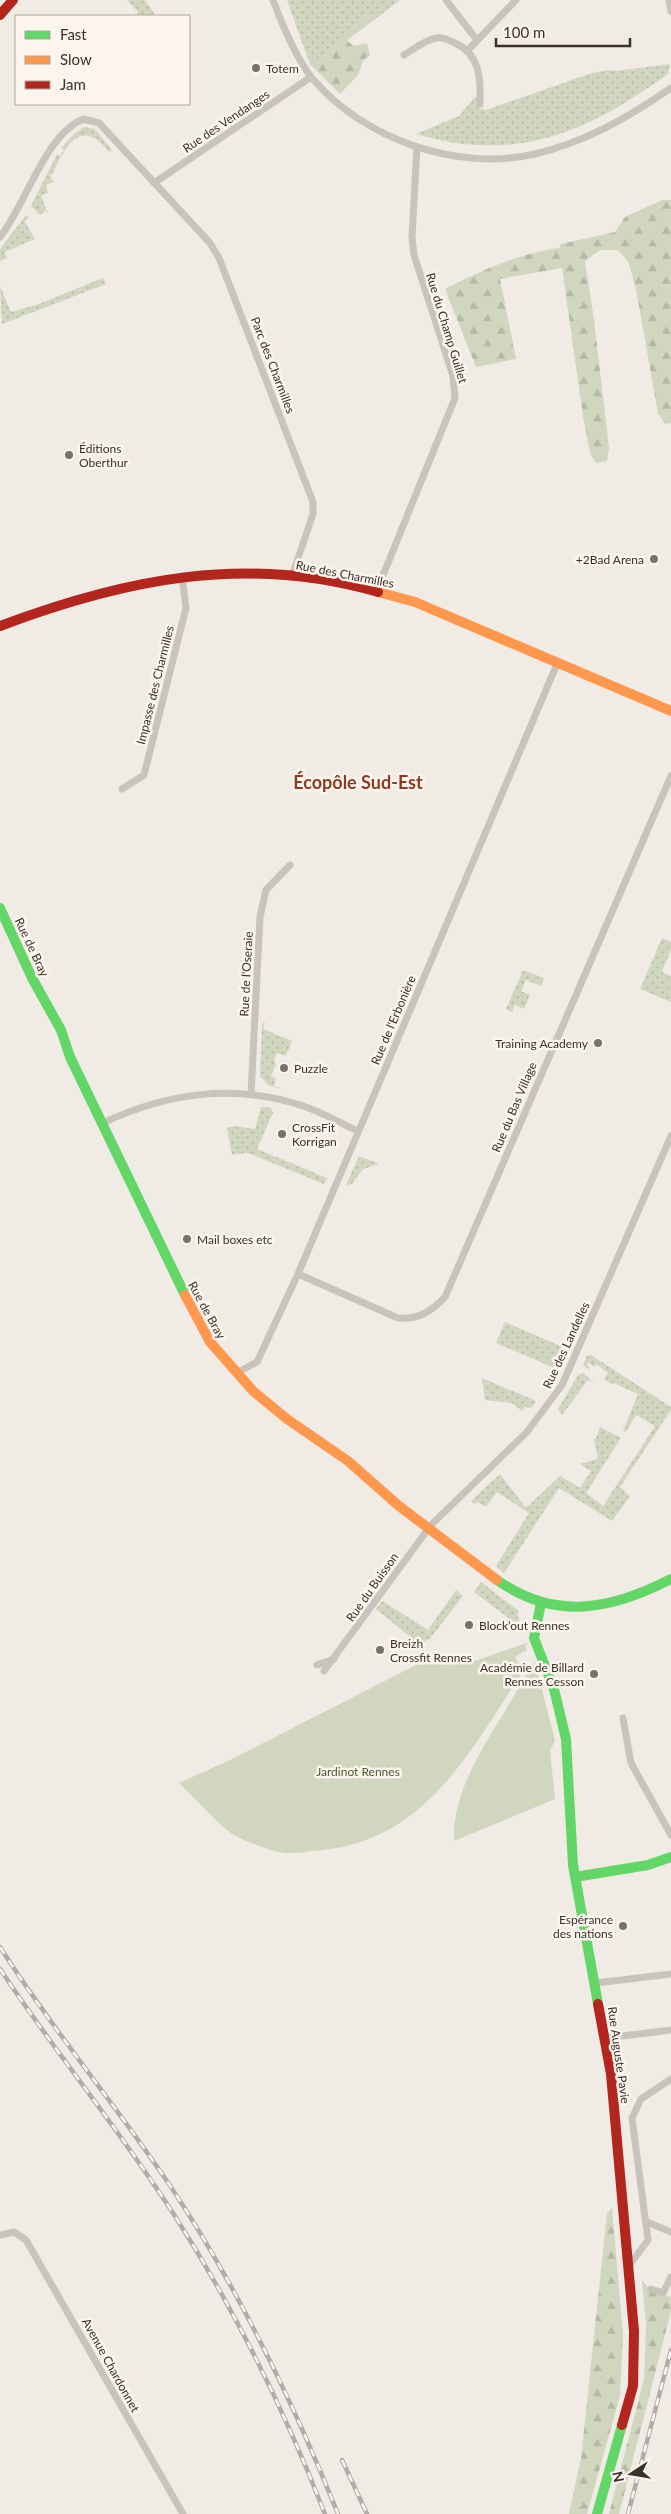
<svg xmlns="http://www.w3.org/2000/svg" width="671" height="2514" viewBox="0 0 671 2514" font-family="Lato,sans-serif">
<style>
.grass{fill:url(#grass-dots)}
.forest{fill:url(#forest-firs)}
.garden{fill:#d1d6bf}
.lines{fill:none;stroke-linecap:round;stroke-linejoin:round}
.street{stroke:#c9c3be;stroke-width:7}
.fast{stroke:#63d668;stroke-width:10}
.slow{stroke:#ff974d;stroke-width:10}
.jam{stroke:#b3261e;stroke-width:10}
.rail-casing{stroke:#b1aca8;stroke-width:4.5}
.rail{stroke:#fbf5ee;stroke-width:2.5;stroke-dasharray:8;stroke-linecap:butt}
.poi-dot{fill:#7a716c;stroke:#fbf5ee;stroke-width:2}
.labels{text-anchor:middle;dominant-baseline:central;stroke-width:5;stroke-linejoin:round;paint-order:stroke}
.poi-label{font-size:12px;fill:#3b302b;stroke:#fbf5ee;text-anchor:start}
.street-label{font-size:12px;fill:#3b302b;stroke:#fbf5ee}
.park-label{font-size:12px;fill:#4a5a2e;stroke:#fbf5ee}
.district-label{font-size:18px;font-weight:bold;fill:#8c3b22;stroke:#fbf5ee}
</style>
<defs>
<pattern id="grass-dots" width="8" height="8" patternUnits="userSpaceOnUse" patternTransform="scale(1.25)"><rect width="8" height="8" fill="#d1d6bf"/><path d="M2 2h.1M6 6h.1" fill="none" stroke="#b4b8a4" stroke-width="1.8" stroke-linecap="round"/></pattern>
<pattern id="forest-firs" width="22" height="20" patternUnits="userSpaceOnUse" patternTransform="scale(1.25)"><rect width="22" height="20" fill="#d1d6bf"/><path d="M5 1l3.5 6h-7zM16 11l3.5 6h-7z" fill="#b4b8a4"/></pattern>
</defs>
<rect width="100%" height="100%" fill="#f0ebe5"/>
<!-- grass -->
<g class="grass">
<path d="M 127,0 L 145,0 L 156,16 L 135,16 L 138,12 Z"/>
<path d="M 287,0 L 400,0 L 374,20 L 369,15 L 345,33 L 338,44 L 310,64 Z"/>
<path d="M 670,64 L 668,74 C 587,132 518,164 416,134 L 459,116 L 475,97 L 479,99 L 479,108 L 486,110 L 589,74 L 607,70 L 616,71 Z"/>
<path d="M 84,127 L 95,129 L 112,150 L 109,152 C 82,117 66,144 53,173 L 50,175 L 53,182 L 46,185 L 48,193 L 41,196 L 48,213 L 45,211 L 40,215 L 31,206 L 57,154 L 60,156 L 64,150 L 61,148 L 74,134 Z"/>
<path d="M 26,215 L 28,217 L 25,222 L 35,239 L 5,252 L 7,258 L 0,261 L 0,249 Z"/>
<path d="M 103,278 L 106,284 L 2,324 L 0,286 L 11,312 L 39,304 Z"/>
<path d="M 662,938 L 671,942 L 671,950 L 662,972 L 671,976 L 671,1002 L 640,989 Z"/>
<path d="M 523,970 L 544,978 L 541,986 L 526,980 L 521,991 L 530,995 L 524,1009 L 515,1005 L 512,1012 L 506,1009 Z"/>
<path d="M 264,1022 L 265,1023 L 263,1029 L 292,1041 L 286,1056 L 277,1053 L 274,1060 L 276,1064 L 271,1076 L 276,1079 L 274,1086 L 285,1090 L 268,1085 L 260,1076 L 262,1025 Z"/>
<path d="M 261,1107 L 271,1108 L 273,1113 L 257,1149 L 327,1178 L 324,1184 L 248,1153 L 232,1155 L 227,1128 L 234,1126 L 255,1129 Z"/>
<path d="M 359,1156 L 379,1164 L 363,1169 L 352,1184 L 346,1185 Z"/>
<path d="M 505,1322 L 567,1349 L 557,1369 L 496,1343 Z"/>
<path d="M 591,1355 L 671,1407 L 671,1410 L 620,1487 L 630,1496 L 612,1521 L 559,1488 L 504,1573 L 496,1566 L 529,1513 L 497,1492 L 486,1507 L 478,1502 L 475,1504 L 471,1501 L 500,1474 L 526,1508 L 560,1476 L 580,1488 L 591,1471 L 580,1464 L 598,1459 L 594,1439 L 596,1438 L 600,1427 L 621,1438 L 586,1493 L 603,1506 L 655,1426 L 636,1415 L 626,1432 L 623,1431 L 638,1394 L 613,1383 L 611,1384 L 604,1379 L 608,1373 L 596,1364 L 594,1367 L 588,1362 L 587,1365 L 590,1370 L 583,1365 L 587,1356 Z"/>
<path d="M 583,1373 L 594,1383 L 588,1380 L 562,1415 L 558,1409 L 578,1375 Z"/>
<path d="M 482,1378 L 536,1401 L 531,1408 L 525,1407 L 522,1411 L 512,1403 L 485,1400 Z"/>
<path d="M 481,1582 L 519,1611 L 517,1614 L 521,1625 L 519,1626 L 474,1592 Z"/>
<path d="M 456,1590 L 463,1596 L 429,1640 L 427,1639 L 421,1647 L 418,1647 L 419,1644 L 376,1609 L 381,1602 L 384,1602 L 428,1630 Z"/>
</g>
<!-- forest -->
<g class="forest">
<path d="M 369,15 L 374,20 L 347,40 L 353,46 L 367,43 L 370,55 L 363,61 L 358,75 L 340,94 L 310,64 L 338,44 L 345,33 Z"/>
<path d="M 662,200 L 671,200 L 671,423 L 665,424 L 658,413 L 636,289 L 628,261 L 618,250 L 600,250 L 585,261 L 594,320 L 609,448 L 607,461 L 596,463 L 590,453 L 583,416 L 562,268 L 500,279 L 516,359 L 476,367 L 445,289 C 482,270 517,254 559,248 L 561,244 L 615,232 L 625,217 Z"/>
<path d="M 612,2208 L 623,2335 L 620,2396 L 587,2514 L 569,2514 L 581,2458 L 607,2214 Z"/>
<path d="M 642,2280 L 649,2289 L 671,2297 L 671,2311 L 619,2514 L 609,2514 L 644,2379 L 646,2326 Z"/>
</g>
<!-- garden -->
<g class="garden">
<path d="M 529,1642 L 525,1646 L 527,1650 L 515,1657 L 523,1671 C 471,1750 426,1840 322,1850 C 310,1851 296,1854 284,1853 C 272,1852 245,1841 234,1835 C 220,1827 192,1795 179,1783 L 230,1760 L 416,1665 L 478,1660 Z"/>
<path d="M 535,1662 L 555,1741 L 550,1750 L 555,1799 L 454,1841 C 452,1790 486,1743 511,1701 C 519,1688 526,1673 535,1662 Z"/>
</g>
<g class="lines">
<!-- street -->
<g class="street">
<path d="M 273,0 C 282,24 296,58 312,78 C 363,139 457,172 535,154 C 586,142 629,117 671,88"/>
<path d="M 446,0 L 477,40"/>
<path d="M 669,0 L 671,11"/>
<path d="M 468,50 L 516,0"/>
<path d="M 404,55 C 414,49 425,40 436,38 C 443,37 449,40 455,43 C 480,54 481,79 480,104"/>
<path d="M 154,183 L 311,77"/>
<path d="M 0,237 C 27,203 44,136 83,119 L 99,123 L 210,243 L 219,258 L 313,502 L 313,514 L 292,576"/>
<path d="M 377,590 L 455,398 L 453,376 L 414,255 L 412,237 L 417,147"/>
<path d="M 122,789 L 144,775 L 186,608 L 182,576"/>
<path d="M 251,1094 L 260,917 L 266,890 L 290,865"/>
<path d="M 103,1123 C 166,1093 235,1083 303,1106 C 322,1112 340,1123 358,1131"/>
<path d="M 298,1274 L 398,1318 C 418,1320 432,1311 445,1297 L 671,776"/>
<path d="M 236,1373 L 257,1362 L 298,1274 L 557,664"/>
<path d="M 317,1665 L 334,1659"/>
<path d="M 324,1671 L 431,1525 L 527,1432 L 562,1385 L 671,1136"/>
<path d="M 623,1718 L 631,1763 L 671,1835"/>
<path d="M 596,1983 L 671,1974"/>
<path d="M 606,2038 L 671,2030"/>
<path d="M 647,2222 L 671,2232"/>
<path d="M 0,2235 L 14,2232 L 26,2240 L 183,2514"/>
<path d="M 628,2267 L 648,2240 L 632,2118 L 641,2099 L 671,2079"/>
<path d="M 651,2289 L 663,2293 L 671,2277"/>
</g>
<!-- fast -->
<g class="fast">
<path d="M 0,908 L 32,978 L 61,1030 L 70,1057 L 185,1295"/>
<path d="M 497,1580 C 555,1621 611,1610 671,1579"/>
<path d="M 541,1603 L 534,1638 L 554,1689 L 566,1739 L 573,1865 L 598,2004"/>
<path d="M 575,1877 L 648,1865 L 671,1857"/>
<path d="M 597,2514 L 622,2425"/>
</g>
<!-- slow -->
<g class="slow">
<path d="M 378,592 L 415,602 L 671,711"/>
<path d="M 185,1295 L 210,1342 L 253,1391 L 287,1419 L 348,1461 L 399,1506 L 497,1580"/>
</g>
<!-- jam -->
<g class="jam">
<path d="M 0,15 L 13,0"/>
<path d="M 0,626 C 125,579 246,554 378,592"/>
<path d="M 598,2004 L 611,2074 L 634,2331 L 633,2386 L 622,2425"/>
</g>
<!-- rail casing -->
<g class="rail-casing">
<g id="rail">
<path d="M 0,1947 C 52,2029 115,2104 169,2184 C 238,2288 292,2399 338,2514"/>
<path d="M 0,1969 C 55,2052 119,2129 173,2213 C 234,2308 284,2409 325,2514"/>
<path d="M 342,2460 L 367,2514"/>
<path d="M 628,2514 L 671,2350"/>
</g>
</g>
<!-- rail -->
<use href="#rail" class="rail"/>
</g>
<!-- markers -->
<g class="poi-dot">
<circle cx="256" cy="68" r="5"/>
<circle cx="69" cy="455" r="5"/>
<circle cx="654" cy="559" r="5"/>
<circle cx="598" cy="1043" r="5"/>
<circle cx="284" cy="1068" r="5"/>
<circle cx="282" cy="1134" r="5"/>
<circle cx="187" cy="1239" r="5"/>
<circle cx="469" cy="1625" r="5"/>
<circle cx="380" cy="1650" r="5"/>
<circle cx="594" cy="1674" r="5"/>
<circle cx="623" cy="1926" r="5"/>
</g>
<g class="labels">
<!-- poi labels -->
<g class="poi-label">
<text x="266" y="68">Totem</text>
<text x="79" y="448">Éditions<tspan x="79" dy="14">Oberthur</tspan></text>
<text x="644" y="559" text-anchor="end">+2Bad Arena</text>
<text x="588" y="1043" text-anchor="end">Training Academy</text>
<text x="294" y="1068">Puzzle</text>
<text x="292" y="1127">CrossFit<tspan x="292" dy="14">Korrigan</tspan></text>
<text x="197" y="1239">Mail boxes etc</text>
<text x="479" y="1625">Block’out Rennes</text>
<text x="390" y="1643">Breizh<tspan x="390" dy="14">Crossfit Rennes</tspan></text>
<text x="584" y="1667" text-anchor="end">Académie de Billard<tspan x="584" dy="14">Rennes Cesson</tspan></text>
<text x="613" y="1919" text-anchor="end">Espérance<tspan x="613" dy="14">des nations</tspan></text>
</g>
<!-- street labels -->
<g class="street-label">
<text transform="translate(226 121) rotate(-34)">Rue des Vendanges</text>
<text transform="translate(447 328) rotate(73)">Rue du Champ Guillet</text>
<text transform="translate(273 365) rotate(69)">Parc des Charmilles</text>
<text transform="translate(345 574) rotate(11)">Rue des Charmilles</text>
<text transform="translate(155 685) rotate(-76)">Impasse des Charmilles</text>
<text transform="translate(32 947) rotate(65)">Rue de Bray</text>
<text transform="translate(246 974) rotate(-87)">Rue de l'Oseraie</text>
<text transform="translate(393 1020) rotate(-67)">Rue de l'Erbonière</text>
<text transform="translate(514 1107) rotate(-67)">Rue du Bas Village</text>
<text transform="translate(207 1310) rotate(61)">Rue de Bray</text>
<text transform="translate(566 1345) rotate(-65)">Rue des Landelles</text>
<text transform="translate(372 1587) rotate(-55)">Rue du Buisson</text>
<text transform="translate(619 2055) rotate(82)">Rue Auguste Pavie</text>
<text transform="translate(111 2365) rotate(61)">Avenue Chardonnet</text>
</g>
<!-- park labels -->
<g class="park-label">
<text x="358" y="1771">Jardinot Rennes</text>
</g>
<!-- district labels -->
<g class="district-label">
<text x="358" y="782">Écopôle Sud-Est</text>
</g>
</g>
<!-- legend -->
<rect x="15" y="15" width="175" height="90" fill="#fbf5ee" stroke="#aea6a0"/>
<rect x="25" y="31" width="25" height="8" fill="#63d668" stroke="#aea6a0"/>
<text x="60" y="40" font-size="15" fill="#3b302b">Fast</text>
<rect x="25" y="56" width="25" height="8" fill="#ff974d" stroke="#aea6a0"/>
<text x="60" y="65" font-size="15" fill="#3b302b">Slow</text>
<rect x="25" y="81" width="25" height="8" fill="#b3261e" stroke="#aea6a0"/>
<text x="60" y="90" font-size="15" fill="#3b302b">Jam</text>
<!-- north arrow -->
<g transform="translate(631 2474) rotate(258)" stroke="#fbf5ee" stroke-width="4" paint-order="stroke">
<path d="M0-4L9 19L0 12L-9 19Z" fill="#3b302b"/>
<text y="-8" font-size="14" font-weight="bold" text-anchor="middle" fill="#3b302b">N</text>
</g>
<!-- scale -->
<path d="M496 38v8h134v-8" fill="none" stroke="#3b302b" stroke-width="2.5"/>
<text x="503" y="38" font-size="15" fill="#3b302b" stroke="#fbf5ee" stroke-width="4" paint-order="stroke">100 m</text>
</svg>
